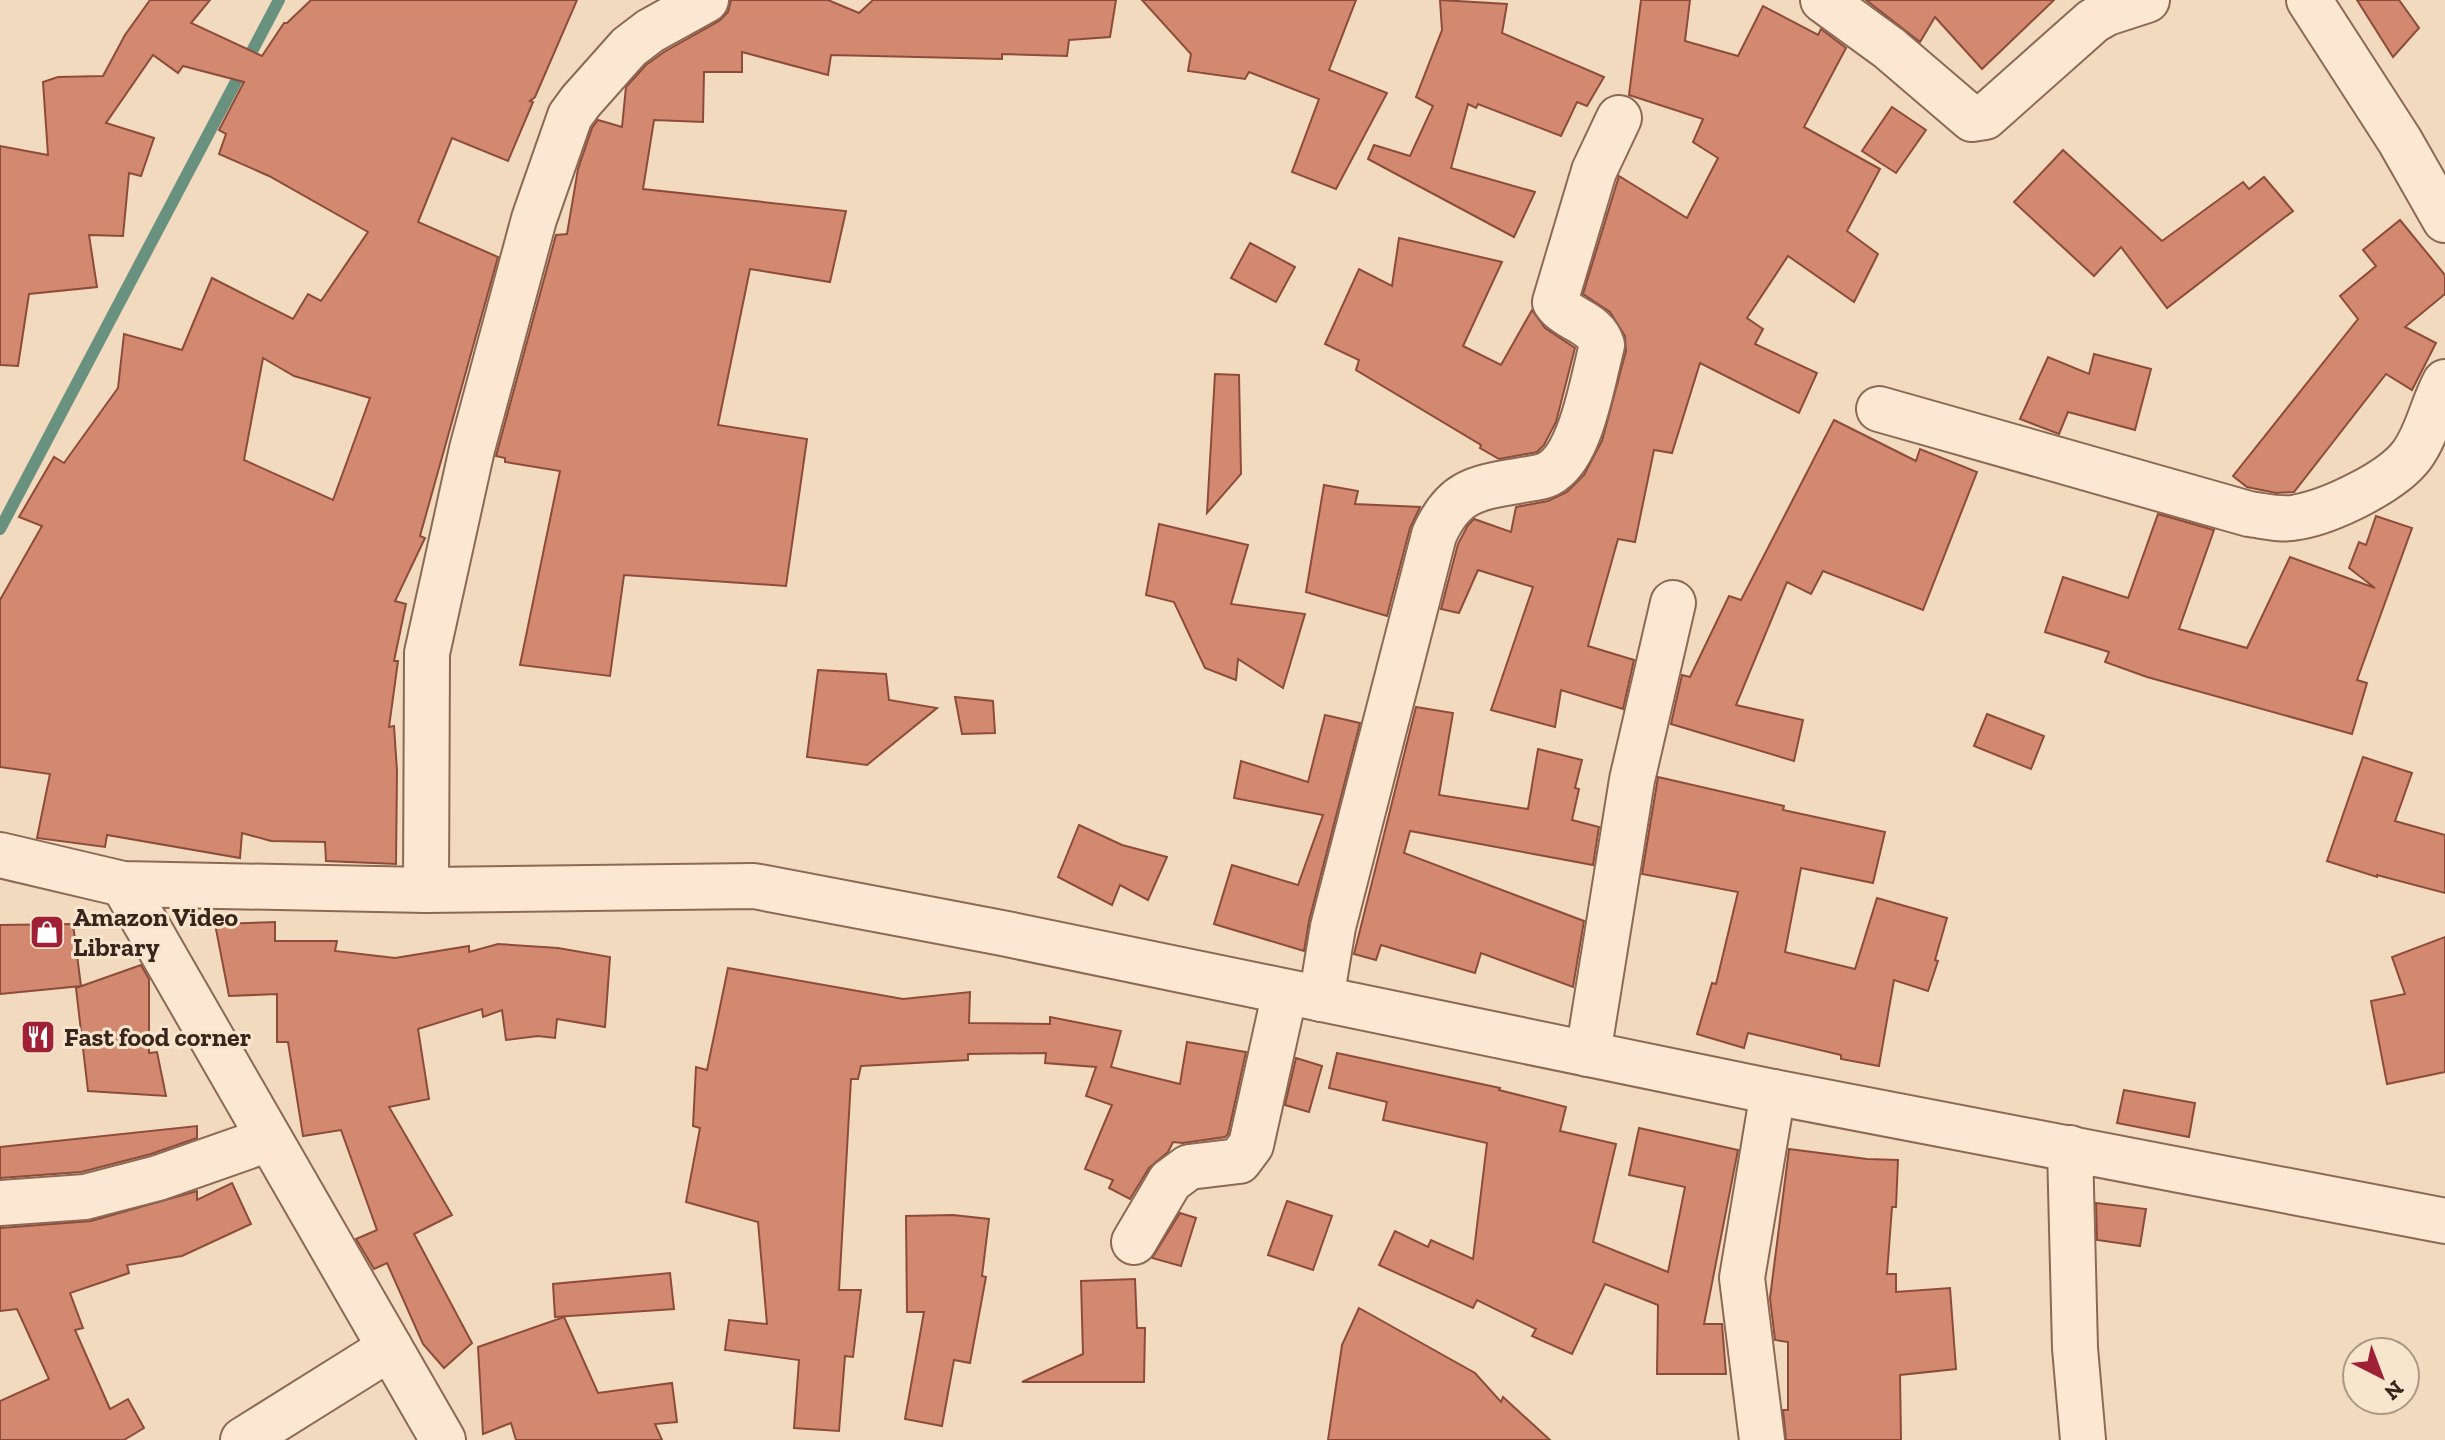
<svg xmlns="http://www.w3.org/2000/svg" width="2445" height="1440" viewBox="0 0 2445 1440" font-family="'Zilla Slab',serif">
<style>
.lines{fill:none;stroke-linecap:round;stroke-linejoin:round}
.stream{stroke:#689180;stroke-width:12}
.building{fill:#d38970;stroke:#8d4c39;stroke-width:2;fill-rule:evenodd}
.minor-casing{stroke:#8b6955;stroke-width:48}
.minor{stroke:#fce8d2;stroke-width:44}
.labels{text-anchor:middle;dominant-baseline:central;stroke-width:6;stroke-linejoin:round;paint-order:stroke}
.poi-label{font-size:26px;font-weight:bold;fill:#39251b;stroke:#f8e5ce;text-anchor:start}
</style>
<rect width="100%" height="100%" fill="#f2dabe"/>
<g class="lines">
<!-- stream -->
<path class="stream" d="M 0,529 L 279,0"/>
</g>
<!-- building -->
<g class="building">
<path d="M 150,0 L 210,0 L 191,23 L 262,56 L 284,23 L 287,23 L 311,0 L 577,0 L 535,97 L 530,101 L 533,102 L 508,161 L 452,138 L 418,222 L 498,257 L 420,536 L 425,538 L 395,601 L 406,604 L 394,661 L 398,661 L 389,727 L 394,726 L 397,771 L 396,864 L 326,861 L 325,842 L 271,841 L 242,833 L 240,858 L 107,835 L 105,847 L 37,838 L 50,774 L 0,767 L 0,600 L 42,526 L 19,517 L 54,457 L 64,463 L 118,388 L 124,334 L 182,350 L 212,278 L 293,319 L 308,294 L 321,301 L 368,232 L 269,176 L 219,154 L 226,134 L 219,130 L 244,82 L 183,66 L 178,73 L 153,55 L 106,123 L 154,138 L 141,176 L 129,173 L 123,236 L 89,235 L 97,287 L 29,294 L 18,366 L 0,365 L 0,146 L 48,155 L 43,82 L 58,77 L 103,76 L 125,35 ZM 263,358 L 294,376 L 370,398 L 333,500 L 244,460 Z"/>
<path d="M 731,0 L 828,0 L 859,13 L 873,0 L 1116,0 L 1110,37 L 1069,40 L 1067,56 L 1002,54 L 1002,59 L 831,55 L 828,75 L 742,52 L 742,72 L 704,72 L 703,122 L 654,120 L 643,189 L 846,211 L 830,282 L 750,269 L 718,425 L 807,439 L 786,586 L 624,575 L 610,676 L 520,665 L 560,471 L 505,462 L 505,458 L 496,456 L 556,235 L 567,234 L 578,169 L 592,128 L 598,120 L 622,127 L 626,87 L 646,65 L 664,52 L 719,21 L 728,12 Z"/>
<path d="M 1142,0 L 1356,0 L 1329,70 L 1387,93 L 1336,189 L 1292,172 L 1319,99 L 1249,72 L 1245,79 L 1188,71 L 1191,54 Z"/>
<path d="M 1440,0 L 1507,4 L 1502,33 L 1604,77 L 1587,106 L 1577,102 L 1561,136 L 1478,104 L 1476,108 L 1468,104 L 1451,168 L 1535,192 L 1514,237 L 1368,159 L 1374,145 L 1410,156 L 1433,106 L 1416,97 L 1442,30 Z"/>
<path d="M 1641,0 L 1690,0 L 1685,41 L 1738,56 L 1763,6 L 1818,35 L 1821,29 L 1846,48 L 1804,127 L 1880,169 L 1847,231 L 1878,254 L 1854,302 L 1788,256 L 1747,318 L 1763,329 L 1755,344 L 1817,373 L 1799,413 L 1700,363 L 1672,453 L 1654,450 L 1635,542 L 1618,539 L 1588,646 L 1634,660 L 1623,709 L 1561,690 L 1555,727 L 1491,710 L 1533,587 L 1478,570 L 1459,613 L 1441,609 L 1458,544 L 1468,525 L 1474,519 L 1511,532 L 1516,507 L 1548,501 L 1567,492 L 1584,475 L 1602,441 L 1626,351 L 1625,336 L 1610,312 L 1583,294 L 1619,176 L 1687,218 L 1718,158 L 1693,142 L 1703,119 L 1629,95 Z"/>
<path d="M 1866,0 L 2054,0 L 1982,69 L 1935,17 L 1920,42 Z"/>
<path d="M 2357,0 L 2399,0 L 2419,28 L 2393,57 Z"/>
<path d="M 1892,107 L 1926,130 L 1896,173 L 1862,151 Z"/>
<path d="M 2063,150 L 2162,241 L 2243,182 L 2249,189 L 2264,177 L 2293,211 L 2167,308 L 2121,247 L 2094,276 L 2014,202 Z"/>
<path d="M 2400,220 L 2445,275 L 2445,294 L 2405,327 L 2436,343 L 2412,390 L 2386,374 L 2294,492 L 2276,493 L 2247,487 L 2233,476 L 2358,319 L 2340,296 L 2376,266 L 2363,250 Z"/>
<path d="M 1399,238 L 1502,262 L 1463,346 L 1501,365 L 1532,310 L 1545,328 L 1575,348 L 1556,422 L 1544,445 L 1537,452 L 1499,459 L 1480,448 L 1481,445 L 1356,370 L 1359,360 L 1325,344 L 1359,269 L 1392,286 Z"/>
<path d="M 1250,243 L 1295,267 L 1276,302 L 1231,278 Z"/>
<path d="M 2094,354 L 2151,369 L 2135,430 L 2068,412 L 2059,434 L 2020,419 L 2048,357 L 2089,374 Z"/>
<path d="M 1215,374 L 1239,375 L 1241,474 L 1207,513 Z"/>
<path d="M 1834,420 L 1916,461 L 1920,449 L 1977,472 L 1923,610 L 1823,571 L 1811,594 L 1787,582 L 1736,705 L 1803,720 L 1794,761 L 1671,724 L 1682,675 L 1690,677 L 1729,596 L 1741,600 Z"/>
<path d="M 1324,485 L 1358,491 L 1355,504 L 1420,507 L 1410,528 L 1387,616 L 1306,592 Z"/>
<path d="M 2158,514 L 2214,530 L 2179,629 L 2247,648 L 2290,557 L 2375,588 L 2349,568 L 2359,542 L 2366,545 L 2376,516 L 2412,528 L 2357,680 L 2367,683 L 2352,734 L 2147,677 L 2105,662 L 2109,652 L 2045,632 L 2063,577 L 2128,598 Z"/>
<path d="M 1159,524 L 1248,545 L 1231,604 L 1305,614 L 1283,688 L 1238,659 L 1236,680 L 1205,668 L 1174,602 L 1146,595 Z"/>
<path d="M 818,670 L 886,674 L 889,700 L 937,708 L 867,765 L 807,757 Z"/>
<path d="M 955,697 L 993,701 L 995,733 L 962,734 Z"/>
<path d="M 1416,707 L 1453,713 L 1439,795 L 1528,809 L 1538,749 L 1582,760 L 1575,788 L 1579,789 L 1572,820 L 1599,827 L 1593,865 L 1410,831 L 1404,853 L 1584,921 L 1573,987 L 1481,953 L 1475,973 L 1381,945 L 1376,960 L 1354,954 Z"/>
<path d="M 1987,714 L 2044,736 L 2031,769 L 1974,746 Z"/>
<path d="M 1325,715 L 1360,723 L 1309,921 L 1304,951 L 1214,924 L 1232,865 L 1298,885 L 1323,815 L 1234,798 L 1241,761 L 1308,782 Z"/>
<path d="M 2363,757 L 2412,773 L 2395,821 L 2445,835 L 2445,893 L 2377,875 L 2377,877 L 2327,861 Z"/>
<path d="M 1658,777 L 1784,806 L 1783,810 L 1885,832 L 1873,883 L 1801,868 L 1785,952 L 1855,969 L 1877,898 L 1947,918 L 1935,960 L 1938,961 L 1928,991 L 1894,980 L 1879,1066 L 1841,1059 L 1841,1055 L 1748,1033 L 1744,1048 L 1697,1034 L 1712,983 L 1716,984 L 1738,892 L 1642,874 Z"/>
<path d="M 1079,825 L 1122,845 L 1167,857 L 1148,900 L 1120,885 L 1112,905 L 1058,877 Z"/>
<path d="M 275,922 L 275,941 L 337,941 L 335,951 L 395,958 L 469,946 L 469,952 L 498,944 L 558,948 L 610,957 L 605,1027 L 557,1019 L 555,1038 L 538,1036 L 506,1040 L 502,1010 L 483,1017 L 482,1009 L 418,1029 L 429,1099 L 389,1107 L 452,1215 L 414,1234 L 472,1343 L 444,1368 L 423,1344 L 387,1263 L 374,1269 L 356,1239 L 377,1230 L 341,1130 L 303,1136 L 288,1042 L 277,1042 L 277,994 L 229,996 L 215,924 Z"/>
<path d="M 73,924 L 81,986 L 0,994 L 0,925 Z"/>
<path d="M 2445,937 L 2445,1072 L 2387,1084 L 2371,1001 L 2405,994 L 2392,957 Z"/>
<path d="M 141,965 L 149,979 L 149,1053 L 157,1052 L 166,1096 L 88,1091 L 76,988 Z"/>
<path d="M 728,968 L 903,999 L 970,992 L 969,1023 L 1050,1024 L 1050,1017 L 1121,1031 L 1111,1067 L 1180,1084 L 1187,1042 L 1246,1052 L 1228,1134 L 1225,1137 L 1183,1143 L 1173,1142 L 1168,1152 L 1149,1168 L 1130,1199 L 1109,1188 L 1113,1180 L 1085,1169 L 1112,1105 L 1086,1096 L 1096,1067 L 1045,1063 L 1046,1053 L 968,1054 L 968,1060 L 861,1066 L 858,1079 L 851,1079 L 839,1290 L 861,1290 L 853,1357 L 845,1356 L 839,1431 L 794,1428 L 799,1360 L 725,1350 L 729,1320 L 767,1324 L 758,1222 L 686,1202 L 700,1128 L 693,1126 L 696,1067 L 707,1070 Z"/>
<path d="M 1337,1053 L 1500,1088 L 1499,1090 L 1566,1107 L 1560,1131 L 1616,1144 L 1593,1242 L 1668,1272 L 1685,1187 L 1629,1175 L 1639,1128 L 1738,1150 L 1704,1324 L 1722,1324 L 1726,1374 L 1657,1374 L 1658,1305 L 1605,1284 L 1572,1354 L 1532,1336 L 1536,1329 L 1477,1300 L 1473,1308 L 1379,1265 L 1395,1231 L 1428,1247 L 1431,1240 L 1473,1259 L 1487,1143 L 1383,1120 L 1387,1102 L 1329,1088 Z"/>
<path d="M 1296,1058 L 1322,1066 L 1309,1112 L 1285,1105 Z"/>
<path d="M 2124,1090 L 2195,1103 L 2189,1137 L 2117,1123 Z"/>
<path d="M 197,1126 L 197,1138 L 151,1154 L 81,1172 L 0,1178 L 0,1147 Z"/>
<path d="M 1789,1149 L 1867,1159 L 1898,1160 L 1896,1207 L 1892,1207 L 1887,1274 L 1896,1274 L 1896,1292 L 1950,1288 L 1956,1369 L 1900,1375 L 1901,1440 L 1786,1440 L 1783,1410 L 1788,1410 L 1788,1342 L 1775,1340 L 1770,1298 Z"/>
<path d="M 232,1183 L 251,1224 L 182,1256 L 127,1265 L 129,1273 L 70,1293 L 83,1328 L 75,1330 L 110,1409 L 128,1399 L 144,1428 L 124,1440 L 0,1440 L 0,1401 L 49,1379 L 17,1309 L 0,1311 L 0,1228 L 91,1221 L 197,1191 L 197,1200 Z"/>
<path d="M 1287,1201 L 1332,1216 L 1313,1270 L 1268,1255 Z"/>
<path d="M 2096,1203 L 2146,1209 L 2140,1246 L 2097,1240 Z"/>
<path d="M 1180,1213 L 1196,1218 L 1181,1266 L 1152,1258 Z"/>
<path d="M 953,1215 L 989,1219 L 982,1276 L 986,1277 L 970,1363 L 954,1360 L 942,1426 L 905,1419 L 924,1312 L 907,1312 L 906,1216 Z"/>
<path d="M 670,1273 L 674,1309 L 555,1317 L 553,1284 Z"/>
<path d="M 1135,1279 L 1137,1328 L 1145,1328 L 1144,1382 L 1022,1382 L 1083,1354 L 1081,1281 Z"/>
<path d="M 1359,1308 L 1475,1373 L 1501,1402 L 1503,1397 L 1550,1440 L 1328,1440 L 1342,1345 Z"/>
<path d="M 564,1317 L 598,1393 L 672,1383 L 677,1422 L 655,1424 L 662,1440 L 516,1440 L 511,1423 L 483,1434 L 478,1347 Z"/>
</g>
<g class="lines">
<!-- minor casing -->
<g class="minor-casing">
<g id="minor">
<path d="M 1823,0 L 1889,48 L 1972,119 L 1985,117 L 2093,21 L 2107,13 L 2147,0"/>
<path d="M 2309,0 L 2400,141 L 2445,220"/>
<path d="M 1879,409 L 2249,514 C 2265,516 2282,521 2298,517 C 2331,511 2392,482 2412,455 C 2428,433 2432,406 2445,382"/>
<path d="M 0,855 L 123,884 L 426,890 L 754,886 L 1002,933 L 1773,1092 L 2445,1221"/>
<path d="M 123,884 L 443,1440"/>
<path d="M 426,890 L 427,653 L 472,449 L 534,219 L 570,116 L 581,101 L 629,47 L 650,31 L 706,0"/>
<path d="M 1321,999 L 1333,927 L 1434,535 C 1453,492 1474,488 1517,481 C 1530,478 1543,479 1553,471 C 1582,451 1593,379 1602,345 C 1595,321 1568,321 1555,302 L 1594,171 L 1619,118"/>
<path d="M 1588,1054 L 1632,780 L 1673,603"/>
<path d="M 2070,1148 L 2075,1348 L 2083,1440"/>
<path d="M 0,1203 L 85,1197 L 158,1178 L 269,1139"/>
<path d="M 1134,1242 L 1170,1181 L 1189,1167 L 1239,1161 L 1251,1145 L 1285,992"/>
<path d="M 243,1440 L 390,1348"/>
<path d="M 1762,1440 L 1742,1278 L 1773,1092"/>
</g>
</g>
<!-- minor -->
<use href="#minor" class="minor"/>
</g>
<!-- icons -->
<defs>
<g id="shop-square" transform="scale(1.8)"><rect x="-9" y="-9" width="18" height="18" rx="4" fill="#a02035" stroke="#f8e5ce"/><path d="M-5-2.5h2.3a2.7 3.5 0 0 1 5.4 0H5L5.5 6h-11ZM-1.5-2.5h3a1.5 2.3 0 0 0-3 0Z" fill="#fff"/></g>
<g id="restaurant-square" transform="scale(1.8)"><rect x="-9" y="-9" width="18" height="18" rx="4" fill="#a02035" stroke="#f8e5ce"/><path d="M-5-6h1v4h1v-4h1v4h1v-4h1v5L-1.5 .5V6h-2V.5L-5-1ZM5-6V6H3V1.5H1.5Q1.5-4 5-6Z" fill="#fff"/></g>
</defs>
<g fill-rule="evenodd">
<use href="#shop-square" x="47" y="932"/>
<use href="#restaurant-square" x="38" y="1037"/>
</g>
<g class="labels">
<!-- poi labels -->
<g class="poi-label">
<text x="73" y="917">Amazon Video<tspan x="73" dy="30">Library</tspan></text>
<text x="64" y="1037">Fast food corner</text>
</g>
</g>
<!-- north arrow -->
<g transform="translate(2381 1376) rotate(138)"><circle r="38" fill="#f8e5ce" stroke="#ac9886" stroke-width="2"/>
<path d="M0-6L14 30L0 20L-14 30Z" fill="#a02035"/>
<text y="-12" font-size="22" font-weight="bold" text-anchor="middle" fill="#39251b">N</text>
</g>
</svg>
